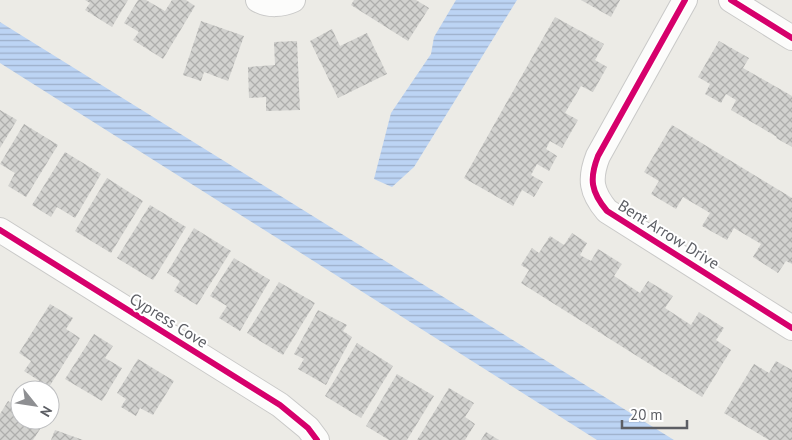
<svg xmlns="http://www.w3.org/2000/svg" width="792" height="440" viewBox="0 0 792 440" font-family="'PT Sans',sans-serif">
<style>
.water{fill:url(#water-rules)}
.building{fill:url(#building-cross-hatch)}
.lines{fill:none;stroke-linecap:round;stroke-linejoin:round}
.minor-casing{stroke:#c9c9c8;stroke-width:26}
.minor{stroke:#fcfcfb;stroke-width:24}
.cycleway-casing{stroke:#fff;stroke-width:9}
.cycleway{stroke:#d6006c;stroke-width:6}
.labels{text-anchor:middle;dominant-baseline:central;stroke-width:4;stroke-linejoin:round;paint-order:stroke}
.street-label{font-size:16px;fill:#5c5e64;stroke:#fff}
</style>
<defs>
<pattern id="water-rules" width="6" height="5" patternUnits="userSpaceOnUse" patternTransform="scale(1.25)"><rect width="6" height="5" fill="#bcd4f4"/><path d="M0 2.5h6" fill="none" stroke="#9cafc9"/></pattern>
<pattern id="building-cross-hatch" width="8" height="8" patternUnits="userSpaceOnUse" patternTransform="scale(1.25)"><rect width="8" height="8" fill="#d2d2cf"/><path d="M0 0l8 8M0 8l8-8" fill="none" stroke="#aeaeac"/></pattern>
</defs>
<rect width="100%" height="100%" fill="#ecebe6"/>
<!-- water -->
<g class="water">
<path d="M 456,0 L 517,0 L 414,167 L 392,187 L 374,179 L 391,113 L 431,54 L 434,37 Z"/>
<path d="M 0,22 L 16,32 L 674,440 L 597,440 L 0,63 Z"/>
</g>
<!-- building -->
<g class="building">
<path d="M 85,0 L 128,0 L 112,27 L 85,10 L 90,3 Z"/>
<path d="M 138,0 L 146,0 L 165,11 L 172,0 L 186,0 L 195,6 L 163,59 L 133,40 L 139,32 L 124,23 Z"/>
<path d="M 354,0 L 416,0 L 429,8 L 408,41 L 351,5 Z"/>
<path d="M 581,0 L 620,0 L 611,17 Z"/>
<path d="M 555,17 L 604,44 L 595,60 L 607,67 L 593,92 L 581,86 L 565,113 L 578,120 L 562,148 L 550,141 L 546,149 L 557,156 L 549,171 L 537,164 L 531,175 L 543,182 L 534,197 L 522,190 L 513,206 L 464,178 Z"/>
<path d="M 201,21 L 244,36 L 228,81 L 204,72 L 201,81 L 183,75 Z"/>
<path d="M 332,29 L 340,46 L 367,33 L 387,74 L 338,98 L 310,41 Z"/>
<path d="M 297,41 L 300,110 L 266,111 L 266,97 L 249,98 L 248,67 L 275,65 L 274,42 Z"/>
<path d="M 719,41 L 749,58 L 743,68 L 792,96 L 792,147 L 776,138 L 777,137 L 731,110 L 736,100 L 726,94 L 721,103 L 705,94 L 710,84 L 698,77 Z"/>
<path d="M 0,110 L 17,120 L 0,148 Z"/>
<path d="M 24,124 L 58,145 L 26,197 L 8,186 L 15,173 L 0,164 Z"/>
<path d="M 672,125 L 792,198 L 792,264 L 786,261 L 778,273 L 753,257 L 761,244 L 734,228 L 727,240 L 702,226 L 710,213 L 683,197 L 676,209 L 651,194 L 659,181 L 644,172 Z"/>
<path d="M 65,152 L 101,174 L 75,218 L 57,207 L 51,217 L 32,205 Z"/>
<path d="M 107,178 L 143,201 L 111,253 L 75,231 Z"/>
<path d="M 150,205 L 186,227 L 153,280 L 117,258 Z"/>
<path d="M 194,228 L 231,251 L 197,305 L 174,291 L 180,281 L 167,273 Z"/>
<path d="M 572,233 L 587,243 L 580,255 L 591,261 L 598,249 L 622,264 L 614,276 L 640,293 L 648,281 L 673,296 L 665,308 L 691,325 L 699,312 L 724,328 L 716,340 L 731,350 L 702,397 L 521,283 L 529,270 L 521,265 L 532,248 L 539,253 L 550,236 L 564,245 Z"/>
<path d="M 234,258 L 270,280 L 240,331 L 219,318 L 227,306 L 210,296 Z"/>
<path d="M 279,282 L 315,303 L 283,355 L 247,333 Z"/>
<path d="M 50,304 L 73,318 L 66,329 L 80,338 L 49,387 L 24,371 L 31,361 L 19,353 Z"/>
<path d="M 318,310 L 347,325 L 343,331 L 352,337 L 326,385 L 298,369 L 304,359 L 294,354 Z"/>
<path d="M 94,334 L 113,346 L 105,358 L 122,368 L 102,401 L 65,379 Z"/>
<path d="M 357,343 L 393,366 L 361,418 L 325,396 Z"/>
<path d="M 138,359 L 174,381 L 153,415 L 140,408 L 136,416 L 121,407 L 126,399 L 117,393 Z"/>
<path d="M 776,361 L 792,370 L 792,440 L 769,440 L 724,413 L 754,364 L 769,373 Z"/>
<path d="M 397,374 L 434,396 L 407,440 L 389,440 L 366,426 Z"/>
<path d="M 449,388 L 474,403 L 465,417 L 475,424 L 465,440 L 417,440 Z"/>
<path d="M 8,401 L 20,408 L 20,420 L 39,420 L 44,423 L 33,440 L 0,440 L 0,414 Z"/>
<path d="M 55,430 L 83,440 L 51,440 Z"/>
<path d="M 486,432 L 499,440 L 481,440 Z"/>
</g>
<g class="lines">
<!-- minor casing -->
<g class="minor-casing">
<g id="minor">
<path d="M 258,0 C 269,6 282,5 293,0"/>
<path d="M 685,0 L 598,156 C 589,179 591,192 607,211 L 792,328"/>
<path d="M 731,0 L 792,38"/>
<path d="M 0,230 L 280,405 L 308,428 L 317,440"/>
</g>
</g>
<!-- minor -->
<use href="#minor" class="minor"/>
<!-- cycleway casing -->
<g class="cycleway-casing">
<g id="cycleway">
<path d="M 685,0 L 598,156 C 589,179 591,192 607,211 L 792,328"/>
<path d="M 731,0 L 792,38"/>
<path d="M 0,230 L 280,405 L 308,428 L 317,440"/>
</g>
</g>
<!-- cycleway -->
<use href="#cycleway" class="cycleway"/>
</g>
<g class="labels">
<!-- street labels -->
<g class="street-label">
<text transform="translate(669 234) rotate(32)">Bent Arrow Drive</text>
<text transform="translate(169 320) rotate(32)">Cypress Cove</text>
</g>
</g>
<!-- north arrow -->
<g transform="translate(35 405) rotate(120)"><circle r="24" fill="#ffffff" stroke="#bebfc1"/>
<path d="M0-4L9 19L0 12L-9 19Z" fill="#8e8f92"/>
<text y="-8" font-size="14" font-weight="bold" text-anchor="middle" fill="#5c5e64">N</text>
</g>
<!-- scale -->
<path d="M622 420v8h65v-8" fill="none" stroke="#5c5e64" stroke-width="2.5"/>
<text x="630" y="420" font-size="15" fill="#5c5e64" stroke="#ffffff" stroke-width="4" paint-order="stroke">20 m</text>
</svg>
